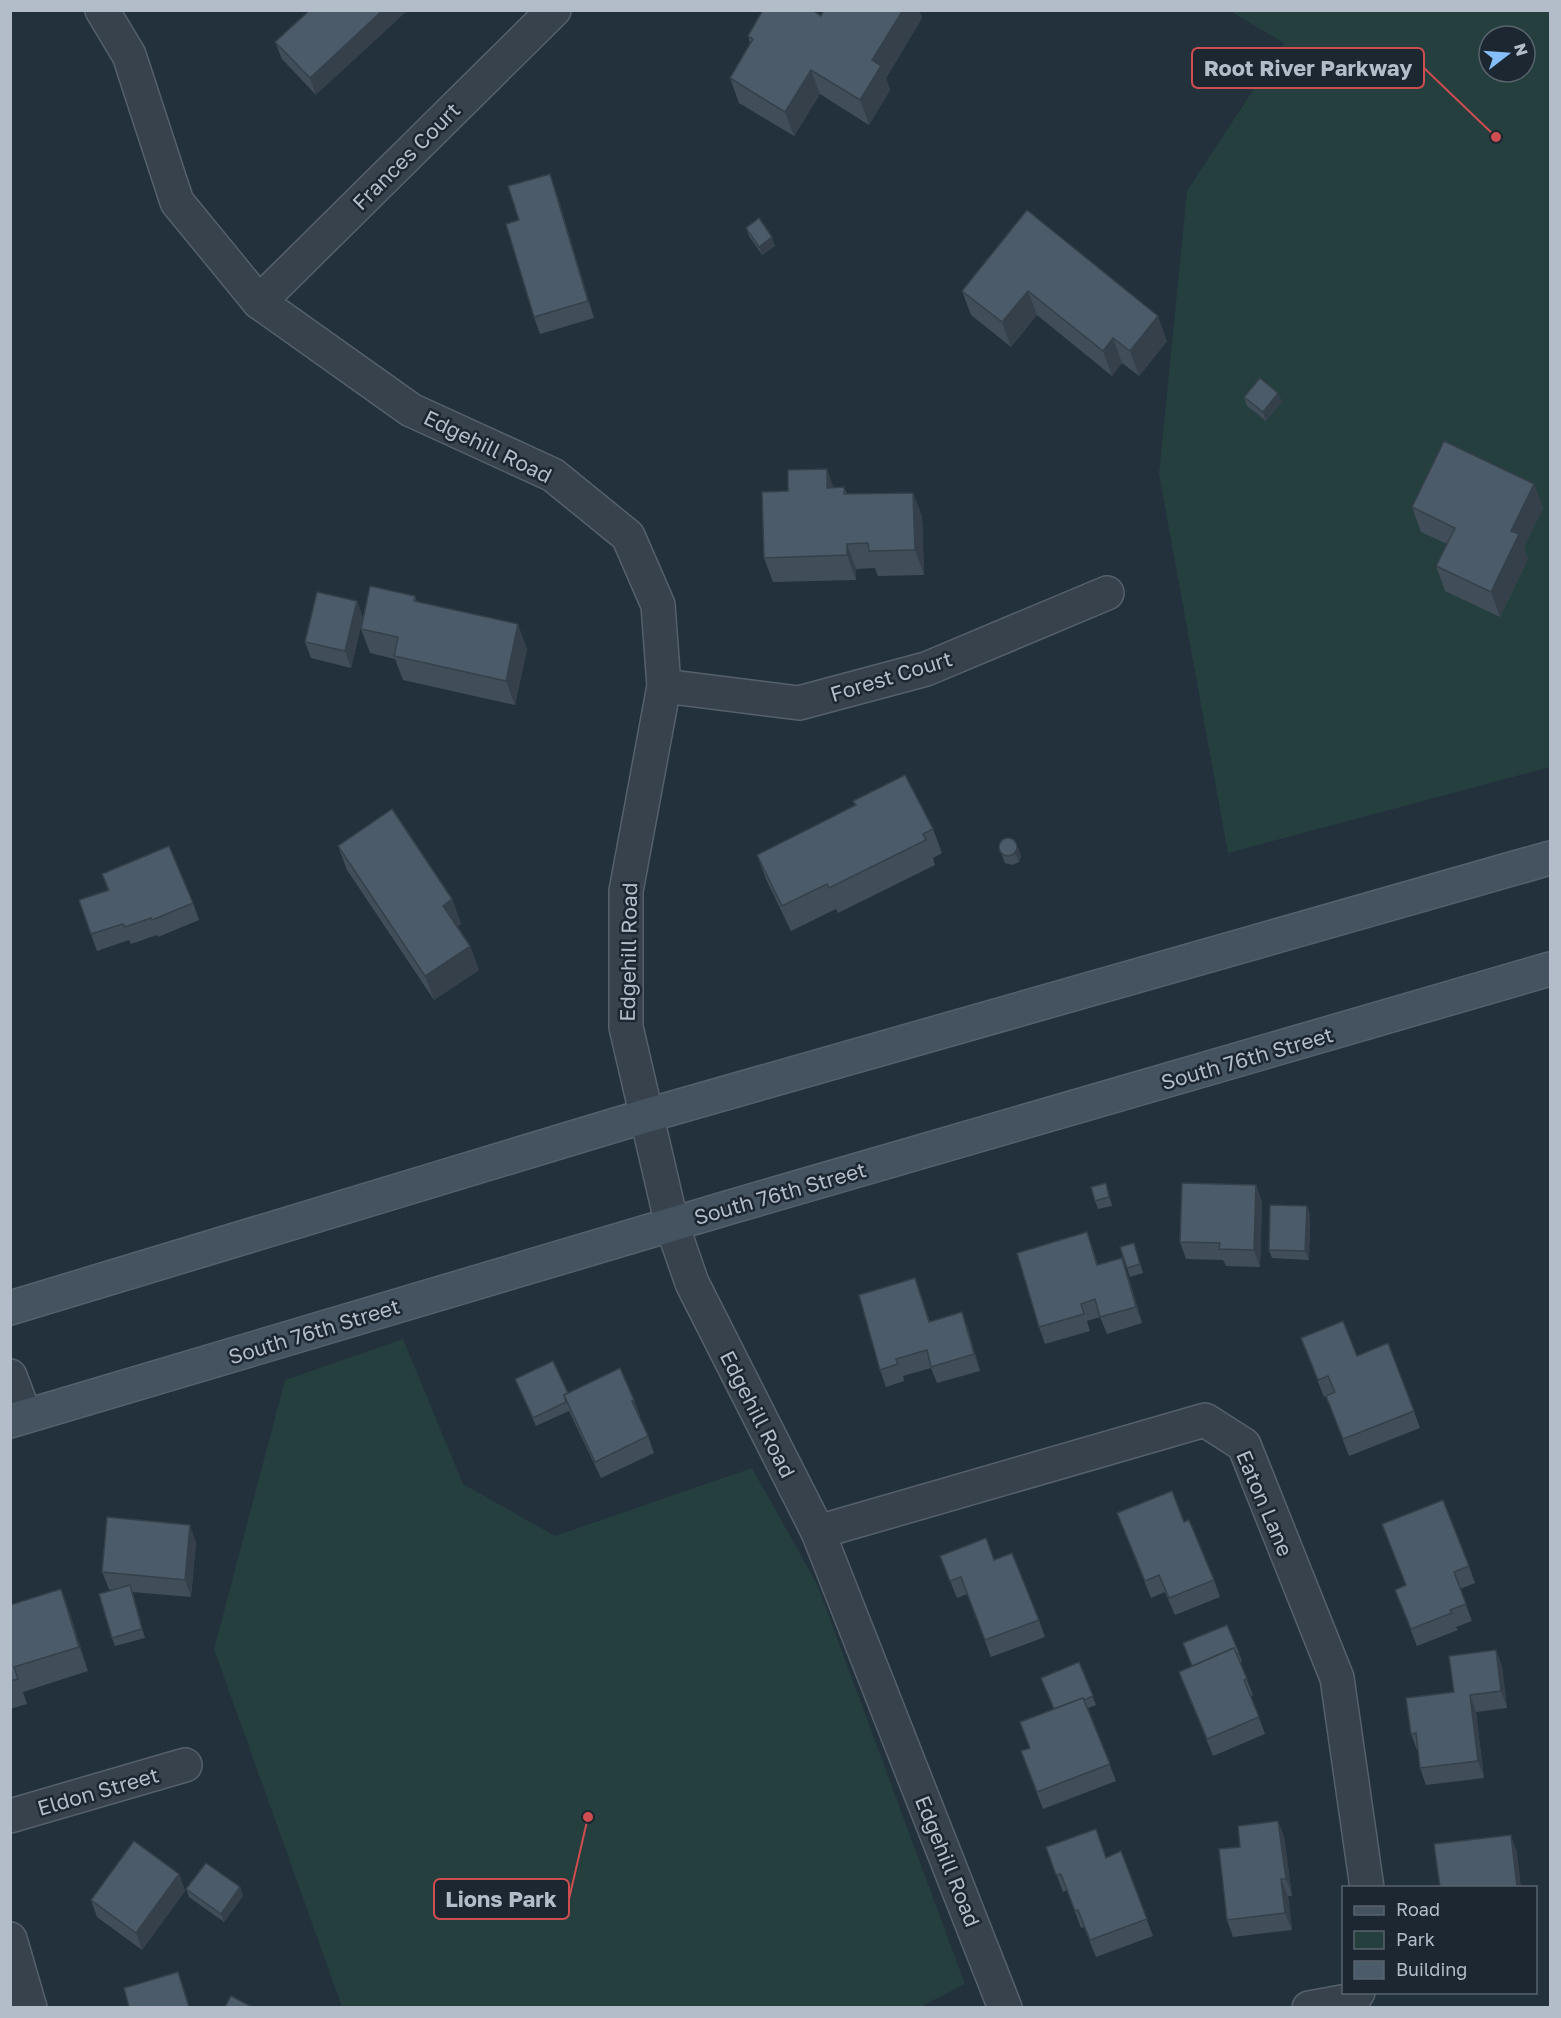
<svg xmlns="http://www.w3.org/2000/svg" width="1561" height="2018" viewBox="0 0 1561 2018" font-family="'Golos Text',sans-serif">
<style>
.green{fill:#253e3e;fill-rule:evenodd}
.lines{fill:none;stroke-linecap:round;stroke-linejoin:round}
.street-casing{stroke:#55606b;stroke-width:36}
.secondary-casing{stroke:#55606b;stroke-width:36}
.street{stroke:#37424d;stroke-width:33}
.secondary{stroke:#455260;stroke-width:33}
.wall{fill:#414e5a}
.shaded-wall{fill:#35404a}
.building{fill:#4c5b69;stroke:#35404a;stroke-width:1.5}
.labels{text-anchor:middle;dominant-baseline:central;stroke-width:5;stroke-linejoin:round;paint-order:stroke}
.street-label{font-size:21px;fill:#b3bdc9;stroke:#1c2732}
.leader{fill:none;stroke:#cd4d50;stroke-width:2}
.callout-dot{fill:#cd4d50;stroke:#1c2732;stroke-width:2}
.callout{fill:#1c2732;stroke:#cd4d50;stroke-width:2}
.callout-label{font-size:22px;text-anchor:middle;font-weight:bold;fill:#b3bdc9}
</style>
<rect width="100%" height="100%" fill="#23313d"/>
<!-- green -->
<g class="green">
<path d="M 1230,11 L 1550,11 L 1550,767 L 1228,853 L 1159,474 L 1187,191 L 1284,43 ZM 1489,36 L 1525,36 L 1525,72 L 1489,72 Z"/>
<path d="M 403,1339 L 463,1484 L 555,1536 L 752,1468 L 817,1584 L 965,1984 L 918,2008 L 342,2007 L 214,1649 L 285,1380 Z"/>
</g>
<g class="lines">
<!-- street casing -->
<g class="street-casing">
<g id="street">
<path d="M 102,10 L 129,55 L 177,202 L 259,302 L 411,410 L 553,475 L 628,536 L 658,605 L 664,686 L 626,891 L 626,1027 L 672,1225 L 692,1283 L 818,1532 L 1005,2008"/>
<path d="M 259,302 L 554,10"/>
<path d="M 664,686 L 799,703 L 926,669 L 1107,593"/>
<path d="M 10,1376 L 25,1416"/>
<path d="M 818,1532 L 1205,1420 L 1244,1445 L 1337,1678 L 1367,1888"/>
<path d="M 10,1816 L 185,1765"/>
<path d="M 10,1939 L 30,2008"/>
<path d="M 1309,2008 L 1353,2000 L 1358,1992"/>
</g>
</g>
<!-- secondary casing -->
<g class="secondary-casing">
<g id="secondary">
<path d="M 10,1308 L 645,1116 L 1550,858"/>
<path d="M 10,1421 L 727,1208 L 1550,969"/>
</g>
</g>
<!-- street -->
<use href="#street" class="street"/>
<!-- secondary -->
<use href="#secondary" class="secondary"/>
</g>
<!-- wall -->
<g class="wall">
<path d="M 310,10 L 316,95 L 282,59 L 275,42 Z"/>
<path d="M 824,10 L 919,10 L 922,18 L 886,78 L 890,90 L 869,125 L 820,94 L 794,136 L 739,103 L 730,78 L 750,43 L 748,36 L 821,16 Z"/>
<path d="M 556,191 L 594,318 L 540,334 L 534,317 Z"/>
<path d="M 1027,210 L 1167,341 L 1139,376 L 1122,363 L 1112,376 L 1037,315 L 1011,347 L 971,315 L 962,291 Z"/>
<path d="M 746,228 L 775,246 L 762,255 L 749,236 Z"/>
<path d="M 1278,393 L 1282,402 L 1266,421 L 1247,406 L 1244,397 Z"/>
<path d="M 1534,484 L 1543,508 L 1524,547 L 1528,559 L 1500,617 L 1445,591 L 1436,566 L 1447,544 L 1421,532 L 1412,507 Z"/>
<path d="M 844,487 L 847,494 L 913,493 L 922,517 L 924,575 L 878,576 L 875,568 L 856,569 L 856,580 L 773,582 L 764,558 L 788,491 Z"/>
<path d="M 415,596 L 417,602 L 527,649 L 515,705 L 403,680 L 395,659 L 370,653 L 361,629 Z"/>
<path d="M 357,601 L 363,618 L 351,668 L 311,658 L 305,642 Z"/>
<path d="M 853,801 L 933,829 L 942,853 L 933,858 L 935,865 L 838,913 L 836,909 L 791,931 L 766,879 L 757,855 L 855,806 Z"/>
<path d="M 338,846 L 452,899 L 461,924 L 457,927 L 470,946 L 479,970 L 434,1000 L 347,870 Z"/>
<path d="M 999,848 L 1021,856 L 1019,862 L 1012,865 L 1005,863 Z"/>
<path d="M 102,874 L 193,903 L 199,920 L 158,937 L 157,935 L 131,944 L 129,940 L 97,951 L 79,900 L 108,891 Z"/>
<path d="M 1106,1183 L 1112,1206 L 1098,1209 L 1095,1201 Z"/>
<path d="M 1256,1185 L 1262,1202 L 1260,1267 L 1226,1266 L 1223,1260 L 1186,1259 L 1180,1242 Z"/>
<path d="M 1307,1206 L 1310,1215 L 1309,1260 L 1272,1258 L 1269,1250 Z"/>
<path d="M 1087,1232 L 1098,1265 L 1128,1275 L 1142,1323 L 1107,1334 L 1100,1317 L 1087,1321 L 1090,1331 L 1045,1344 L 1039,1327 Z"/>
<path d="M 1134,1243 L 1143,1273 L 1130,1277 L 1127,1268 Z"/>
<path d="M 921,1295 L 930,1322 L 968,1329 L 980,1371 L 937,1383 L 931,1368 L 903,1376 L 904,1381 L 886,1387 L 880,1370 Z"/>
<path d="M 1301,1338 L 1357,1356 L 1414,1411 L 1420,1428 L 1349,1456 L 1326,1396 L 1331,1394 L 1324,1397 Z"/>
<path d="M 515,1379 L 568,1393 L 634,1400 L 640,1416 L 639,1417 L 648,1436 L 654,1453 L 601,1478 L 569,1411 L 536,1426 Z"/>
<path d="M 1117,1513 L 1184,1522 L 1214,1580 L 1220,1597 L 1175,1615 L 1165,1592 L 1151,1598 Z"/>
<path d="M 1382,1524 L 1469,1566 L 1475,1583 L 1460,1589 L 1472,1621 L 1456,1627 L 1458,1630 L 1417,1646 L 1395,1590 L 1406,1586 Z"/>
<path d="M 196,1542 L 191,1597 L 132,1592 L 145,1638 L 115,1646 L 112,1638 L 112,1590 L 109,1589 L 102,1572 Z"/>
<path d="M 940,1556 L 994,1560 L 1039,1620 L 1045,1637 L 991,1657 L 967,1594 L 957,1598 Z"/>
<path d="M 61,1589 L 70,1614 L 88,1671 L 23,1692 L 27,1704 L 10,1709 L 10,1605 Z"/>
<path d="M 1227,1625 L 1242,1661 L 1240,1662 L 1253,1695 L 1251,1696 L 1265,1734 L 1213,1756 L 1179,1672 L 1192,1666 Z"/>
<path d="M 1496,1650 L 1502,1667 L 1507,1708 L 1476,1712 L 1484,1778 L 1426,1785 L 1420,1768 L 1418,1750 L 1417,1750 L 1411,1734 Z"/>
<path d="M 1079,1662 L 1096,1705 L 1088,1708 L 1116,1781 L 1043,1809 L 1027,1768 L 1030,1748 L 1054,1709 Z"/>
<path d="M 1278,1821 L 1284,1837 L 1292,1896 L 1288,1896 L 1292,1930 L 1233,1937 L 1227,1920 L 1240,1847 Z"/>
<path d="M 1046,1847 L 1106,1858 L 1121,1851 L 1153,1936 L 1096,1957 L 1084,1927 L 1081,1928 L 1067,1890 L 1063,1892 Z"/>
<path d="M 179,1874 L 185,1891 L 142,1950 L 97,1917 L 91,1900 Z"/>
<path d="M 240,1887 L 243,1896 L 224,1922 L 189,1897 L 186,1889 Z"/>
</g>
<!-- shaded-wall -->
<g class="shaded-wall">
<path d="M 383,10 L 408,10 L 316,95 L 310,78 Z"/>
<path d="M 903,10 L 919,10 L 922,18 L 886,78 L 890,90 L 869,125 L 860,100 L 872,60 Z"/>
<path d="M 811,70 L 820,94 L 794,136 L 785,112 Z"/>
<path d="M 550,174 L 556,191 L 594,318 L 588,301 Z"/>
<path d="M 772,237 L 775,246 L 762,255 L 759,247 Z"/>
<path d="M 1028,291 L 1037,315 L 1011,347 L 1002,322 Z"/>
<path d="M 1158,316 L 1167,341 L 1139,376 L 1130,351 Z"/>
<path d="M 1113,338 L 1122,363 L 1112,376 L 1103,351 Z"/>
<path d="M 1278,393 L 1282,402 L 1266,421 L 1263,412 Z"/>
<path d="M 827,469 L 836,494 L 827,488 Z"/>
<path d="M 1534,484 L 1543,508 L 1524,547 L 1528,559 L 1500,617 L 1491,592 L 1511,531 Z"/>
<path d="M 913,493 L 922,517 L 924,575 L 915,550 Z"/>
<path d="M 847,544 L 856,569 L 856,580 L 847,555 Z"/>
<path d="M 357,601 L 363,618 L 351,668 L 345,651 Z"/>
<path d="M 518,624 L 527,649 L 515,705 L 506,681 Z"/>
<path d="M 1018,847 L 1021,856 L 1019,862 L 1015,853 Z"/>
<path d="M 452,899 L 461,924 L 452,930 L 443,906 Z"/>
<path d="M 470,946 L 479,970 L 434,1000 L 425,976 Z"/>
<path d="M 1256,1185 L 1262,1202 L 1260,1267 L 1254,1250 Z"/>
<path d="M 1307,1206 L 1310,1215 L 1309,1260 L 1305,1251 Z"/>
<path d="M 1087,1232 L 1093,1249 L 1103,1282 L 1097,1265 Z"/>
<path d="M 1122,1258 L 1128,1275 L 1142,1323 L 1136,1307 Z"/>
<path d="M 915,1278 L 921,1295 L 935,1339 L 929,1322 Z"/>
<path d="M 962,1312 L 968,1329 L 980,1371 L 974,1354 Z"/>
<path d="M 634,1400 L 640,1416 L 638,1418 L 632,1401 Z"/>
<path d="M 190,1525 L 196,1542 L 191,1597 L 185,1580 Z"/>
<path d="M 130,1585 L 133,1593 L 145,1638 L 142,1629 Z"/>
<path d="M 61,1589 L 70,1614 L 88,1671 L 79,1647 Z"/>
<path d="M 1496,1650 L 1502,1667 L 1507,1708 L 1501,1691 Z"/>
<path d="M 1470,1695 L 1476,1712 L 1484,1778 L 1478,1761 Z"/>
<path d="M 1278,1821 L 1284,1837 L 1292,1896 L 1286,1879 Z"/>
<path d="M 1511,1835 L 1517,1852 L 1521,1887 L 1517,1887 Z"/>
<path d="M 179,1874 L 185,1891 L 142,1950 L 136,1933 Z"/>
<path d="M 1281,1879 L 1288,1896 L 1292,1930 L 1285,1913 Z"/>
<path d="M 240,1887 L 243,1896 L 224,1922 L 221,1914 Z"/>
<path d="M 178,1972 L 184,1989 L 190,2007 L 189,2007 Z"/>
</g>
<!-- building -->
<g class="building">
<path d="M 310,10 L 383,10 L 310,78 L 275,42 Z"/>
<path d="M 763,10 L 812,10 L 821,16 L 824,10 L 903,10 L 872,60 L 881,66 L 860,100 L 811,70 L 785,112 L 730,78 L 753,39 L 748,36 Z"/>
<path d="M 550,174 L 588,301 L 534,317 L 506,224 L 519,220 L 508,186 Z"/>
<path d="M 1027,210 L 1158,316 L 1130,351 L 1113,338 L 1103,351 L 1028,291 L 1002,322 L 962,291 Z"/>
<path d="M 759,218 L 772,237 L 759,247 L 746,228 Z"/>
<path d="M 1260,378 L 1278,393 L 1263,412 L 1244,397 Z"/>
<path d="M 1444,441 L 1534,484 L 1511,531 L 1519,534 L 1491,592 L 1436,566 L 1455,528 L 1412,507 Z"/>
<path d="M 827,469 L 827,488 L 844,487 L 844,494 L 913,493 L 915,550 L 869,551 L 868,543 L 847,544 L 847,555 L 764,558 L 762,492 L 788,491 L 788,470 Z"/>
<path d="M 370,586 L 415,596 L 414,601 L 518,624 L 506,681 L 394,656 L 398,637 L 361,629 Z"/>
<path d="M 317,592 L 357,601 L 345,651 L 305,642 Z"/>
<path d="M 905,775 L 933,829 L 923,834 L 926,840 L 829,888 L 827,884 L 782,906 L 757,855 L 856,805 L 853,801 Z"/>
<path d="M 392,809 L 452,899 L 443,906 L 470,946 L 425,976 L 338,846 Z"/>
<circle cx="1008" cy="847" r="9"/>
<path d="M 169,846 L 193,903 L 152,920 L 151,918 L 125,927 L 123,924 L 91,934 L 79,900 L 109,890 L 102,874 Z"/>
<path d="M 1106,1183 L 1109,1197 L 1095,1201 L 1091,1187 Z"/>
<path d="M 1182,1183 L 1256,1185 L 1254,1250 L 1219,1249 L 1220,1243 L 1180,1242 Z"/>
<path d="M 1270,1205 L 1307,1206 L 1305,1251 L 1269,1250 Z"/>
<path d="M 1087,1232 L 1097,1265 L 1122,1258 L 1136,1307 L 1100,1317 L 1095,1299 L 1081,1304 L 1084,1314 L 1039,1327 L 1017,1253 Z"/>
<path d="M 1134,1243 L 1140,1264 L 1127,1268 L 1120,1247 Z"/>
<path d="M 915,1278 L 929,1322 L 962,1312 L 974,1354 L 931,1367 L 927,1350 L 896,1359 L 898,1364 L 880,1370 L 859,1295 Z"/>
<path d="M 1343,1321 L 1357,1356 L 1388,1343 L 1414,1411 L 1343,1439 L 1326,1396 L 1335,1392 L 1328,1376 L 1318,1380 L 1301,1338 Z"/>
<path d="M 553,1361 L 568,1393 L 564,1395 L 566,1402 L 533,1418 L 515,1379 Z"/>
<path d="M 620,1368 L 634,1400 L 632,1401 L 648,1436 L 595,1462 L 564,1395 Z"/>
<path d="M 1172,1491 L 1184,1522 L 1189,1520 L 1214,1580 L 1169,1598 L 1159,1575 L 1145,1581 L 1117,1513 Z"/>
<path d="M 1443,1500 L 1469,1566 L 1454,1572 L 1466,1604 L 1450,1610 L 1452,1613 L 1411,1629 L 1395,1590 L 1406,1585 L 1382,1524 Z"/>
<path d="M 107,1517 L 190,1525 L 185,1580 L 102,1572 Z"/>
<path d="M 986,1538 L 994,1560 L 1012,1553 L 1039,1620 L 985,1640 L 961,1577 L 950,1581 L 940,1556 Z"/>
<path d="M 130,1585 L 142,1629 L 112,1638 L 99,1594 Z"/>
<path d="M 61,1589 L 79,1647 L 14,1667 L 18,1679 L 10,1681 L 10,1605 Z"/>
<path d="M 1227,1625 L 1239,1653 L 1236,1654 L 1234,1648 L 1192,1666 L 1183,1643 Z"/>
<path d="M 1234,1648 L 1247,1679 L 1244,1680 L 1259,1717 L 1207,1739 L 1179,1672 Z"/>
<path d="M 1496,1650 L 1501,1691 L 1470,1695 L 1478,1761 L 1420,1768 L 1416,1733 L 1411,1734 L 1406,1698 L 1454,1692 L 1449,1656 Z"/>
<path d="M 1079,1662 L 1093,1696 L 1084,1700 L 1083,1698 L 1054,1709 L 1041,1678 Z"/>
<path d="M 1083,1698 L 1110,1764 L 1037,1792 L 1021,1751 L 1030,1748 L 1020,1722 Z"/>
<path d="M 1278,1821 L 1286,1879 L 1281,1879 L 1285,1913 L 1227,1920 L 1219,1849 L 1240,1847 L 1238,1826 Z"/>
<path d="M 1096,1829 L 1106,1858 L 1121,1851 L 1147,1919 L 1090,1940 L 1078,1910 L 1075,1911 L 1061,1874 L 1056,1875 L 1046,1847 Z"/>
<path d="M 1511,1835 L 1517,1887 L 1440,1887 L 1434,1844 Z"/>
<path d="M 134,1841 L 179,1874 L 136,1933 L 91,1900 Z"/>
<path d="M 206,1863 L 240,1887 L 221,1914 L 186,1889 Z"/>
<path d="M 178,1972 L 189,2007 L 129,2007 L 124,1988 Z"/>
<path d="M 231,1996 L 252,2007 L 225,2007 Z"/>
</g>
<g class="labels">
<!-- street labels -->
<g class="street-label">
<text transform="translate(406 156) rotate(-45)">Frances Court</text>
<text transform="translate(488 446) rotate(26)">Edgehill Road</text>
<text transform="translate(891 676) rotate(-17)">Forest Court</text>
<text transform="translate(628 952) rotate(-89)">Edgehill Road</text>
<text transform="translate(1247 1058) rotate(-16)">South 76th Street</text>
<text transform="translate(780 1193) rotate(-16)">South 76th Street</text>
<text transform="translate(314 1331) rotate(-17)">South 76th Street</text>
<text transform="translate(758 1414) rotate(63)">Edgehill Road</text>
<text transform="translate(1265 1503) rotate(67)">Eaton Lane</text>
<text transform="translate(98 1791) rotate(-16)">Eldon Street</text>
<text transform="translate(948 1861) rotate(68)">Edgehill Road</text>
</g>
</g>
<!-- callouts -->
<path class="leader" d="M1496 137L1424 68M588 1817L569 1899"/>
<g class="callout-dot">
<circle cx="1496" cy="137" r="6"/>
<circle cx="588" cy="1817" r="6"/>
</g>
<g class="callout">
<rect x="1192" y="48" width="232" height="40" rx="6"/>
<rect x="434" y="1879" width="135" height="40" rx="6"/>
</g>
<g class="callout-label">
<text x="1308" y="76">Root River Parkway</text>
<text x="501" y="1907">Lions Park</text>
</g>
<!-- border -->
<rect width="1561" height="2018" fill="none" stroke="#b3bdc9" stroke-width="24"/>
<!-- legend -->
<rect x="1342" y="1886" width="195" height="108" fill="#1c2732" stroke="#58636e" stroke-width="1.5"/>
<rect x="1354" y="1906" width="30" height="9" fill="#455260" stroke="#58636e" stroke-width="1.5"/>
<text x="1396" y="1916" font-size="18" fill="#b3bdc9">Road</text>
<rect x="1354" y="1931" width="30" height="18" fill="#253e3e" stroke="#58636e" stroke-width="1.5"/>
<text x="1396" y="1946" font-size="18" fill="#b3bdc9">Park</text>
<rect x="1354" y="1961" width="30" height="18" fill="#4c5b69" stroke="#58636e" stroke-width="1.5"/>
<text x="1396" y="1976" font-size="18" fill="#b3bdc9">Building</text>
<!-- north arrow -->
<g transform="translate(1507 54) rotate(73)"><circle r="28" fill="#1c2732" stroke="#58636e" stroke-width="1.5"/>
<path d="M0-4.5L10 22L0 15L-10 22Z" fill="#86befa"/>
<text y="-9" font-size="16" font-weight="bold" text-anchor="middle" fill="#b3bdc9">N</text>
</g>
</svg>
